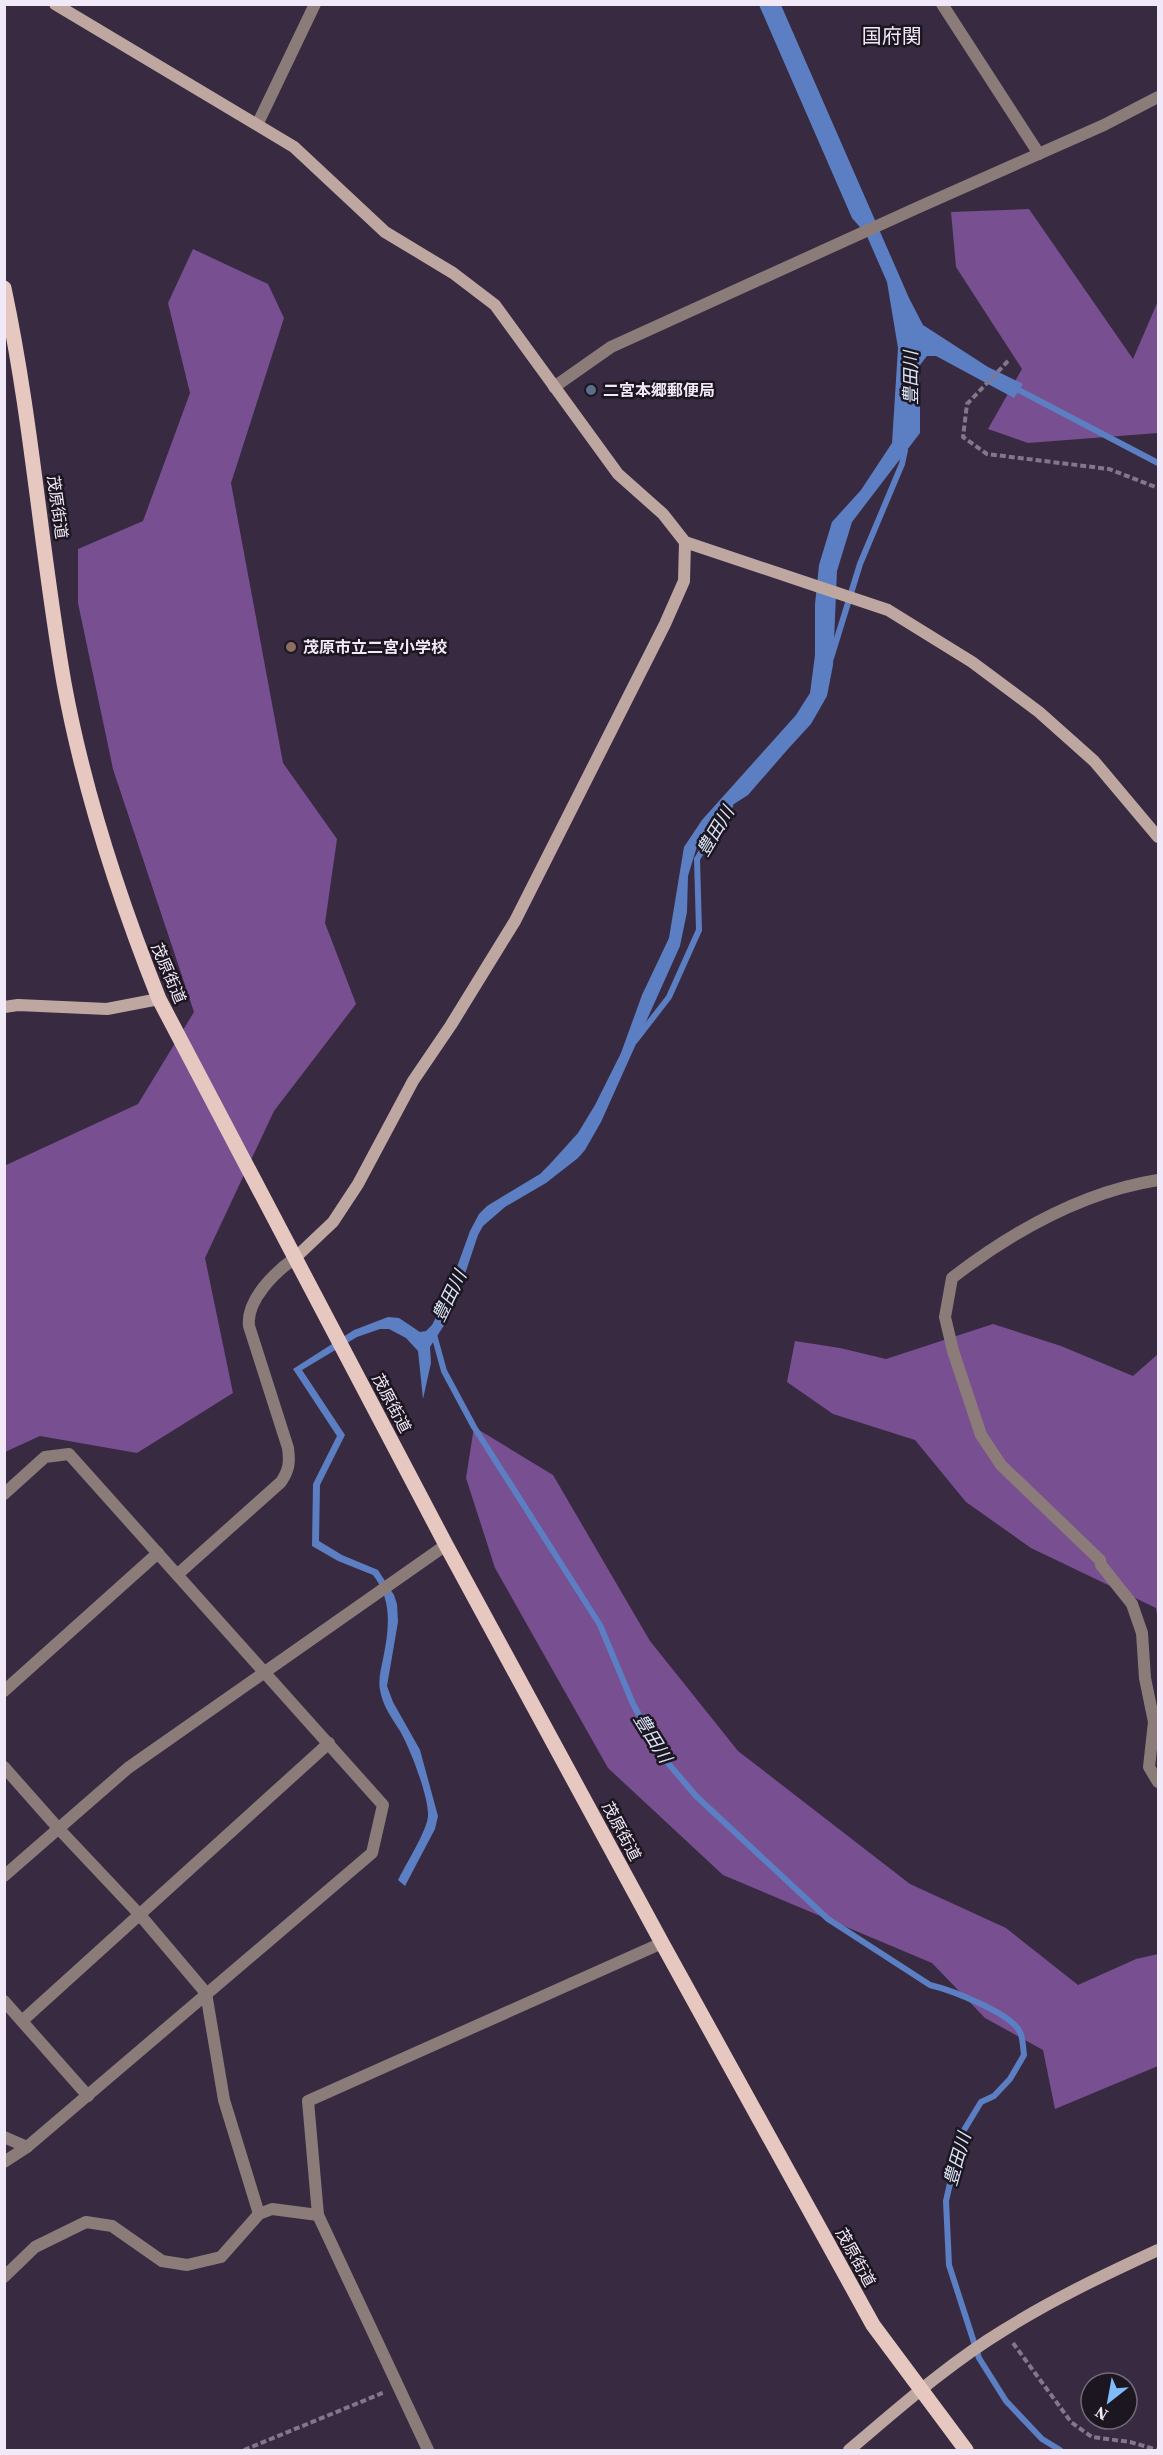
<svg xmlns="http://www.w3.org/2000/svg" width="1163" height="2455" viewBox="0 0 1163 2455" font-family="'Source Serif 4','Noto Sans JP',serif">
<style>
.forest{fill:#784f91}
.water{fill:#5c7ec2}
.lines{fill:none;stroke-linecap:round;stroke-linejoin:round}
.stream{stroke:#5c7ec2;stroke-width:6}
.path{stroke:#83778b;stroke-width:4;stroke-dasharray:6 3;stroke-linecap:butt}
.street{stroke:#8b7c79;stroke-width:12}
.secondary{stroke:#bfa7a1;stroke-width:12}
.primary{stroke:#e7c8c0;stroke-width:15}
.service-dot{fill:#5c6f8a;stroke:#1c1620;stroke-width:2}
.education-dot{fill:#8d6e63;stroke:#1c1620;stroke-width:2}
.labels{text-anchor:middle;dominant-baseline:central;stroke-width:5;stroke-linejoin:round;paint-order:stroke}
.poi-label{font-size:16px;font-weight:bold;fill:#f2e9f8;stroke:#1c1620;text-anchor:start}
.street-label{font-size:16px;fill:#f2e9f8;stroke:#1c1620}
.water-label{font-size:18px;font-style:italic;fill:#dae4f7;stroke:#1c1620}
.quarter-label{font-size:20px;fill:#f2e9f8;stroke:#1c1620}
</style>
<rect width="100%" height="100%" fill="#382a41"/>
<!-- forest -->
<g class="forest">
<path d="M 1029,209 L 1133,359 L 1158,301 L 1158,433 L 1028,443 L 988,429 L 1022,369 L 956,267 L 951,212 Z"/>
<path d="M 193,249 L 268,284 L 284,318 L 231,483 L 283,763 L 337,839 L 325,923 L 356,1004 L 274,1111 L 205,1258 L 233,1393 L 137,1453 L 40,1436 L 5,1452 L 4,1166 L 138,1104 L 194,1012 L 113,769 L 78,603 L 78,549 L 143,521 L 190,393 L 168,303 Z"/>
<path d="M 993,1324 L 1061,1346 L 1133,1376 L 1158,1354 L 1158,1622 L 1156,1608 L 1031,1548 L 966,1502 L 915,1440 L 833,1414 L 787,1382 L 795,1341 L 840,1348 L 886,1359 Z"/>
<path d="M 474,1427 L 553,1475 L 650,1641 L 738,1751 L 910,1884 L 1006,1928 L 1078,1985 L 1136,1959 L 1158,1954 L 1158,2066 L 1055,2109 L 1043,2050 L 985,2018 L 932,1963 L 723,1875 L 608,1768 L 495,1568 L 466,1478 Z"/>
</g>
<!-- water -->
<path class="water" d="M 759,5 L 781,5 L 909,298 L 923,325 L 988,367 L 1023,384 L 1014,398 L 936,356 L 927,356 L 920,365 L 920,433 L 852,522 L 837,571 L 833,665 L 827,696 L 811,724 L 788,749 L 748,795 L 734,804 L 698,843 L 688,876 L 687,912 L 680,946 L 601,1122 L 585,1150 L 578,1158 L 546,1183 L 505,1207 L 483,1226 L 478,1235 L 452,1313 L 430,1347 L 431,1363 L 423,1399 L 418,1351 L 406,1338 L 389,1329 L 380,1329 L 357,1337 L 302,1370 L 345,1435 L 320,1485 L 319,1541 L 342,1555 L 378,1570 L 394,1595 L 397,1604 L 398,1622 L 387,1686 L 393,1702 L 420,1750 L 438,1816 L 435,1829 L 405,1886 L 398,1880 C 405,1865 429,1828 428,1814 C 428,1795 410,1748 400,1731 C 392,1718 383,1707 380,1690 C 378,1680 381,1669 383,1659 C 389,1629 393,1601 373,1575 L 338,1561 L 312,1546 L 313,1484 L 337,1436 L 293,1369 L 354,1330 L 388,1317 L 399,1318 L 420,1332 L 426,1331 L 432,1325 L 445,1300 L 470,1231 L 479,1214 L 487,1206 L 540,1174 L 550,1164 L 578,1133 L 595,1105 L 621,1053 L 642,995 L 669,938 L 684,847 L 702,820 L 796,715 L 810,693 L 815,655 L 815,604 L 819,565 L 832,522 L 861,490 L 892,443 L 898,348 L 887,282 L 866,234 L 852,218 Z"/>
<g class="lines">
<!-- stream -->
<g class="stream">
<path d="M 1013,387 L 1158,463"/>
<path d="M 831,658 L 860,564 L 902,464 L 905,450"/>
<path d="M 635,1041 L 669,997 L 699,930 L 697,859 L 730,806"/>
<path d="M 433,1331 L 444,1371 L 474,1427 L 600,1625 L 633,1704 L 661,1755 L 696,1796 L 828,1919 L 930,1985 C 951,1990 1011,2013 1020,2032 C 1023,2038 1023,2048 1024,2055 L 1010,2079 L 994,2096 L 981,2102 L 961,2135 L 946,2201 L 949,2265 L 979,2358 L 1006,2401 L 1042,2439 L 1060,2450"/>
</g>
<!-- path -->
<g class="path">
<path d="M 1008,361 L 967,404 L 963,437 L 987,454 L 1109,469 L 1158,488"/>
<path d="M 1013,2343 L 1071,2422 L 1092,2437 L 1130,2442 L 1158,2450"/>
<path d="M 244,2450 L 385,2392"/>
</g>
<!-- street -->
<g class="street">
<path d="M 942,4 L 1039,154"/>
<path d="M 258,123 L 315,4"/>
<path d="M 554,387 L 611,347 L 919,207 L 1104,125 L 1158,97"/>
<path d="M 1158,1180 C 1082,1192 1013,1231 952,1278 L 945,1317 L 953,1351 L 981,1435 L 1001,1465 L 1100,1560 L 1101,1565 L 1132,1604 L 1142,1633 L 1145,1678 L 1154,1722 L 1149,1767 L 1158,1782"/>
<path d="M 4,1494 L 45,1457 L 69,1454 L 383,1805 L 372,1853 L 27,2147 L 4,2162"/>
<path d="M 178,1574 L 281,1482 C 289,1470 290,1463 288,1448 L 249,1326 C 246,1300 275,1272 295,1258"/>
<path d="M 4,1691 L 158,1553"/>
<path d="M 4,1767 L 58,1828 L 140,1915 L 206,1993 L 224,2100 L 259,2214"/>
<path d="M 4,1876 L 128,1768 L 446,1545"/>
<path d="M 4,2001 L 88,2096"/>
<path d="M 22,2021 L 329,1743"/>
<path d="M 4,2137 L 27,2147"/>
<path d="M 4,2277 L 35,2247 L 86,2222 L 112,2226 L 162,2261 L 187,2265 L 221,2257 L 259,2214 L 272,2209 L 318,2215"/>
<path d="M 428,2450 L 318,2215 L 308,2101 L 662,1943"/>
</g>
<!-- secondary -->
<g class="secondary">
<path d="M 55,4 L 294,147 L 385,232 L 453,273 L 495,305 L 618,474 L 663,514 L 685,542 L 888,610 L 972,662 L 1039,712 L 1094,761 L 1158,837"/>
<path d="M 4,1007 L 18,1005 L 107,1009 L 159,999"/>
<path d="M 295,1258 L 333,1222 L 358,1184 L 413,1081 L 451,1025 L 515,921 L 665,624 L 684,581 L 685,542"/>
<path d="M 849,2450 C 899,2408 948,2364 1004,2330 C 1053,2299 1106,2274 1158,2250"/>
</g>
<!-- primary -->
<path class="primary" d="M 4,288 C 32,419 41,552 64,683 C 84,792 118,896 159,999 L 446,1545 L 662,1943 L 873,2325 L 966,2450"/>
</g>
<!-- markers -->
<circle class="service-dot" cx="591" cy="390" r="6"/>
<circle class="education-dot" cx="291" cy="647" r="6"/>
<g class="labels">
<!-- poi labels -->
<g class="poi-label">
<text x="603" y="390">二宮本郷郵便局</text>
<text x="303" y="647">茂原市立二宮小学校</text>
</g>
<!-- street labels -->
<g class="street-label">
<text transform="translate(58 507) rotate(82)">茂原街道</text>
<text transform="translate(169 973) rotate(67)">茂原街道</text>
<text transform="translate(392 1403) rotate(62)">茂原街道</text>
<text transform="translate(622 1831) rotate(62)">茂原街道</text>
<text transform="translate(856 2257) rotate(61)">茂原街道</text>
</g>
<!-- water labels -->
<g class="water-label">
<text transform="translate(910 378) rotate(-90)">豊田川</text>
<text transform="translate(715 831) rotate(-59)">豊田川</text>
<text transform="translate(449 1296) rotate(-64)">豊田川</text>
<text transform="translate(653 1738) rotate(58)">豊田川</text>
<text transform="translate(957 2159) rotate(-74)">豊田川</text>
</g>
<!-- quarter labels -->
<g class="quarter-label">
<text x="892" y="36">国府関</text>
</g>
</g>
<!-- border -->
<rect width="1163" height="2455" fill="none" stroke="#f2e9f8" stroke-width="12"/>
<!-- north arrow -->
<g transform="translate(1109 2401) rotate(211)"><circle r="28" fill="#1c1620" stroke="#726a76" stroke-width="1.5"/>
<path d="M0-4.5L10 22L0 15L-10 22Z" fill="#7fbdfa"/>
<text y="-9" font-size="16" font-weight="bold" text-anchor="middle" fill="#f2e9f8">N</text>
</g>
</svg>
